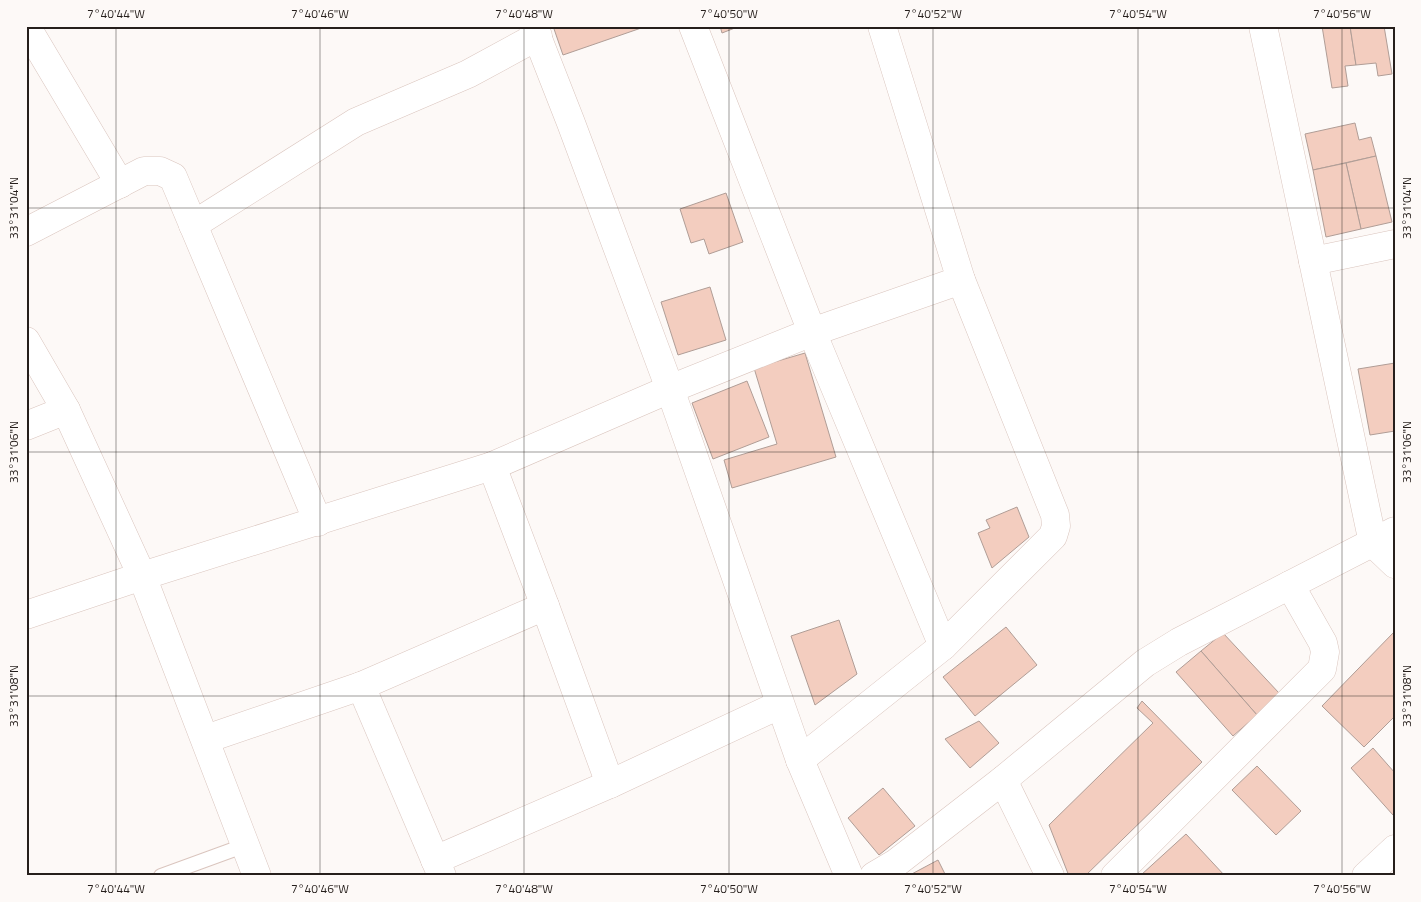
<svg xmlns="http://www.w3.org/2000/svg" width="1421" height="902" viewBox="0 0 1421 902" font-family="'Titillium Web',sans-serif">
<style>
.building{fill:#f3cdbf;stroke:#b09d96}
.lines{fill:none;stroke-linecap:round;stroke-linejoin:round}
.service-casing{stroke:#dac5be;stroke-width:16}
.minor-casing{stroke:#dac5be;stroke-width:29}
.tertiary-casing{stroke:#dac5be;stroke-width:29}
.service{stroke:#fff;stroke-width:14}
.minor{stroke:#fff;stroke-width:28}
.tertiary{stroke:#fff;stroke-width:28}
.ticks{fill:none;stroke:#261f1c;stroke-width:1;stroke-opacity:0.45}
.neatline{fill:none;stroke:#261f1c;stroke-width:2}
.ticks-label{font-size:12px;text-anchor:middle;fill:#261f1c}
</style>
<rect width="100%" height="100%" fill="#fdf9f7"/>
<!-- building -->
<g class="building">
<path d="M 553,26 L 647,26 L 563,55 Z"/>
<path d="M 720,26 L 740,26 L 722,33 Z"/>
<path d="M 1322,26 L 1350,26 L 1356,65 L 1345,66 L 1348,86 L 1332,88 Z"/>
<path d="M 1350,26 L 1384,26 L 1392,74 L 1378,76 L 1376,63 L 1356,65 Z"/>
<path d="M 1355,123 L 1359,140 L 1371,137 L 1376,156 L 1313,170 L 1305,134 Z"/>
<path d="M 1376,156 L 1392,222 L 1361,229 L 1346,163 Z"/>
<path d="M 1346,163 L 1361,229 L 1326,237 L 1313,170 Z"/>
<path d="M 726,193 L 743,242 L 709,254 L 704,239 L 691,243 L 680,209 Z"/>
<path d="M 710,287 L 726,340 L 678,355 L 661,302 Z"/>
<path d="M 805,353 L 836,457 L 732,488 L 724,460 L 777,444 L 754,368 Z"/>
<path d="M 1395,363 L 1395,431 L 1370,435 L 1358,369 Z"/>
<path d="M 747,381 L 769,437 L 713,459 L 692,403 Z"/>
<path d="M 1017,507 L 1029,537 L 992,568 L 978,533 L 990,528 L 986,520 Z"/>
<path d="M 839,620 L 857,674 L 815,705 L 791,636 Z"/>
<path d="M 1006,627 L 1037,665 L 975,716 L 943,677 Z"/>
<path d="M 1395,631 L 1395,716 L 1364,747 L 1322,706 Z"/>
<path d="M 1223,633 L 1279,693 L 1257,715 L 1201,651 Z"/>
<path d="M 1201,651 L 1257,715 L 1233,736 L 1176,672 Z"/>
<path d="M 1142,701 L 1202,762 L 1085,876 L 1069,876 L 1049,825 L 1153,723 L 1137,708 Z"/>
<path d="M 979,721 L 999,743 L 970,768 L 945,739 Z"/>
<path d="M 1373,748 L 1395,773 L 1395,813 L 1393,815 L 1351,768 Z"/>
<path d="M 1257,766 L 1301,811 L 1276,835 L 1232,790 Z"/>
<path d="M 883,788 L 915,826 L 879,855 L 848,818 Z"/>
<path d="M 1186,834 L 1225,876 L 1142,876 L 1141,875 Z"/>
<path d="M 938,860 L 946,876 L 908,876 Z"/>
</g>
<g class="lines">
<!-- service casing -->
<g class="service-casing">
<path id="service" d="M 161,876 L 246,845"/>
</g>
<!-- minor casing -->
<g class="minor-casing">
<g id="minor">
<path d="M 26,26 L 120,184"/>
<path d="M 693,26 L 812,332 L 943,646"/>
<path d="M 1263,26 L 1373,543 L 1395,564"/>
<path d="M 193,225 L 356,122 L 468,74 L 538,36"/>
<path d="M 26,232 L 144,171 L 160,171 L 173,177 L 318,522"/>
<path d="M 1313,261 L 1395,244"/>
<path d="M 26,341 L 66,410 L 142,576 L 257,876"/>
<path d="M 26,426 L 66,410"/>
<path d="M 492,466 L 545,606 L 610,784"/>
<path d="M 26,615 L 142,576 L 492,466 L 670,389 L 812,332 L 961,280"/>
<path d="M 361,686 L 442,876"/>
<path d="M 206,739 L 361,686 L 545,606"/>
<path d="M 800,760 L 943,646 L 1053,536 L 1056,526 L 1055,515 L 961,280 L 882,26"/>
<path d="M 1003,780 L 1050,876"/>
<path d="M 435,860 L 610,784 L 779,705"/>
<path d="M 874,876 L 896,863 L 1003,780 L 1145,663 L 1179,642 L 1395,531"/>
<path d="M 1115,876 L 1322,669 L 1325,652 L 1323,643 L 1290,585"/>
<path d="M 1366,876 L 1395,849"/>
</g>
</g>
<!-- tertiary casing -->
<g class="tertiary-casing">
<path id="tertiary" d="M 533,26 L 571,123 L 670,389 L 800,760 L 849,876"/>
</g>
<!-- service -->
<use href="#service" class="service"/>
<!-- minor -->
<use href="#minor" class="minor"/>
<!-- tertiary -->
<use href="#tertiary" class="tertiary"/>
</g>
<!-- ticks -->
<path class="ticks" d="M 116,26 L 116,876M 320,26 L 320,876M 524,26 L 524,876M 729,26 L 729,876M 933,26 L 933,876M 1138,26 L 1138,876M 1342,26 L 1342,876M 26,208 L 1395,208M 26,452 L 1395,452M 26,696 L 1395,696"/>
<!-- border -->
<rect width="1421" height="902" fill="none" stroke="#fdf9f7" stroke-width="55"/>
<rect x="28" y="28" width="1366" height="846" class="neatline"/>
<g class="ticks-label">
<text x="116" y="18">7°40'44"W</text>
<text x="320" y="18">7°40'46"W</text>
<text x="524" y="18">7°40'48"W</text>
<text x="729" y="18">7°40'50"W</text>
<text x="933" y="18">7°40'52"W</text>
<text x="1138" y="18">7°40'54"W</text>
<text x="1342" y="18">7°40'56"W</text>
<text transform="translate(1407 208) rotate(-90)" y="4">33°31'04"N</text>
<text transform="translate(14 208) rotate(-90)" y="4">33°31'04"N</text>
<text transform="translate(1407 452) rotate(-90)" y="4">33°31'06"N</text>
<text transform="translate(14 452) rotate(-90)" y="4">33°31'06"N</text>
<text transform="translate(1407 696) rotate(-90)" y="4">33°31'08"N</text>
<text transform="translate(14 696) rotate(-90)" y="4">33°31'08"N</text>
<text x="116" y="893">7°40'44"W</text>
<text x="320" y="893">7°40'46"W</text>
<text x="524" y="893">7°40'48"W</text>
<text x="729" y="893">7°40'50"W</text>
<text x="933" y="893">7°40'52"W</text>
<text x="1138" y="893">7°40'54"W</text>
<text x="1342" y="893">7°40'56"W</text>
</g>
</svg>
